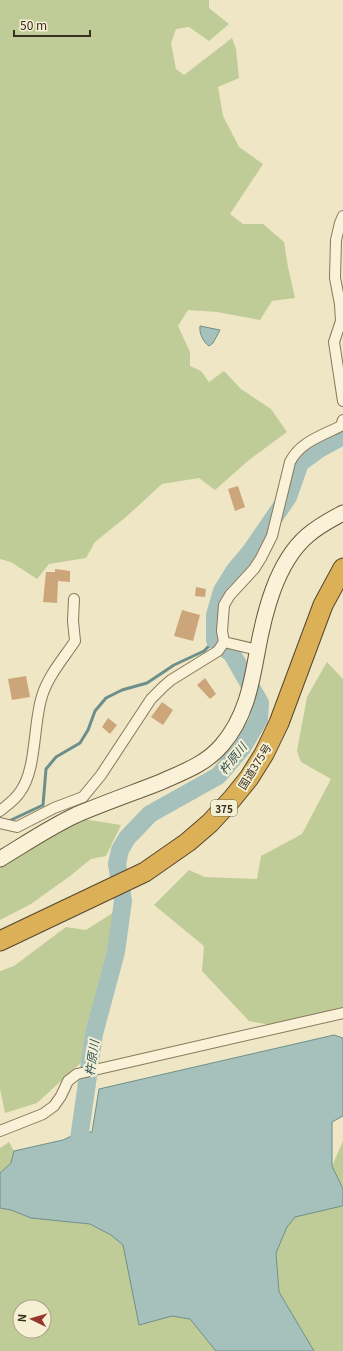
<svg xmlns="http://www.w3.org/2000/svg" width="343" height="1351" viewBox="0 0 343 1351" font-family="Georgia,'Noto Sans JP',serif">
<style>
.green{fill:#c0cc98;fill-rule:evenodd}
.water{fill:#a6c1bc;stroke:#6d8f8b}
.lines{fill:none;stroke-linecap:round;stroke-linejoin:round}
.stream{stroke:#6d8f8b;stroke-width:3}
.river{stroke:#a6c1bc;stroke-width:18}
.building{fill:#cca57a}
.street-casing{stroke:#88785b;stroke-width:12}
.secondary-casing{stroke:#6a593e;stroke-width:17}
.highway-casing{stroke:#56462f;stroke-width:21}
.street{stroke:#f9f2d8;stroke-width:10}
.secondary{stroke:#f9f2d8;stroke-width:15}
.highway{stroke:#dcb056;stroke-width:19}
.labels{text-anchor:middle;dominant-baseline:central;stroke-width:4;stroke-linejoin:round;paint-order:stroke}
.shield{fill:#f5efd4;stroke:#716855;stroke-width:1}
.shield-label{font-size:10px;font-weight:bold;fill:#392e1f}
.street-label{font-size:11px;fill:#392e1f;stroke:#f5efd4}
.water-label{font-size:12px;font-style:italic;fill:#2e5658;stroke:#f5efd4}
</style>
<rect width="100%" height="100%" fill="#eee6c4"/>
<!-- green -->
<g class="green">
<path d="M 0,0 L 209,0 L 209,8 L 229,24 L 209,41 L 189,27 L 176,29 L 171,43 L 176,69 L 184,75 L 232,38 L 236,49 L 239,78 L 218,87 L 223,116 L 239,147 L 263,164 L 230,214 L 243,224 L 263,224 L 284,242 L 288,267 L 295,298 L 272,301 L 260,320 L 217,312 L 188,310 L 178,326 L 190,352 L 190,366 L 201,371 L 209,382 L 224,371 L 241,389 L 271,409 L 287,432 L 249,460 L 215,490 L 199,478 L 162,484 L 126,517 L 95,542 L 86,558 L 49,564 L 37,579 L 11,562 L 0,559 Z"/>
<path d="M 327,662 L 343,679 L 343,1007 L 271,1025 L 249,1021 L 202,971 L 204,946 L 154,905 L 189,870 L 205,877 L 257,879 L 261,856 L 302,834 L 331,779 L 301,762 L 297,751 L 307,697 Z"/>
<path d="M 83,819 L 121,825 L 106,856 L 91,859 L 70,876 L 31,904 L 0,920 L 0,866 L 49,836 Z"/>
<path d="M 117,910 L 109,954 L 84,1060 L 37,1103 L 5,1113 L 0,1089 L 0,971 L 14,966 L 66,927 L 86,930 Z"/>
<path d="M 343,1141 L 343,1189 L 332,1166 Z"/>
<path d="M 9,1142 L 14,1151 L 11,1163 L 0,1173 L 0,1148 Z"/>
<path d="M 343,1204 L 343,1351 L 314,1351 L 279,1292 L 276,1253 L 287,1227 L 295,1217 L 342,1206 Z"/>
<path d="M 0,1208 L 11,1210 L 31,1218 L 90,1224 L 111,1235 L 123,1245 L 139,1325 L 172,1316 L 191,1319 L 216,1351 L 0,1351 ZM 20,1307 L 44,1307 L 44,1331 L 20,1331 Z"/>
</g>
<!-- water -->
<g class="water">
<path d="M 200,326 L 220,330 L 213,343 L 209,346 C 203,342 199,333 200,326 Z"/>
<path d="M 334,1035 L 343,1038 L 343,1116 L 332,1122 L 332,1166 L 343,1189 L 343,1204 L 342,1206 L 295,1217 L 287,1227 L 276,1253 L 279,1292 L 314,1351 L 216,1351 L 190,1319 L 172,1316 L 139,1325 L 123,1245 L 111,1235 L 90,1224 L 31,1218 L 11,1210 L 0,1208 L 0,1173 L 11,1163 L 14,1151 L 63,1140 L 80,1132 L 92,1132 L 99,1089 Z"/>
</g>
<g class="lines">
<!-- stream -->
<path class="stream" d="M 8,821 L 9,821 L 43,805 L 46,769 L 56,757 L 80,743 L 88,730 L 95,711 L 106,698 L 122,690 L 147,683 L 174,665 L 204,651 L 215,640"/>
<!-- river -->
<path class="river" d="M 79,1139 L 94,1034 L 116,952 L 123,901 L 117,864 L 120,850 L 127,838 L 150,814 L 218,776 L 242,748 L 259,719 L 260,703 L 232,654 L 215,640 L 215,615 L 222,591 L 235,570 L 251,551 L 288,497 L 300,463 L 319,449 L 343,436"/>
</g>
<!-- building -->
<g class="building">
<path d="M 238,486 L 245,507 L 235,511 L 228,489 Z"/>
<path d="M 55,569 L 70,571 L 70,582 L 58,581 L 57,603 L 43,602 L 46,572 L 55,572 Z"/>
<path d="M 196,587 L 206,589 L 205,597 L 195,596 Z"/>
<path d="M 182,610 L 200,615 L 193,641 L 174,636 Z"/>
<path d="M 26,676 L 30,697 L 12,700 L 8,679 Z"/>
<path d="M 205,678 L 216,694 L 210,699 L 197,685 Z"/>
<path d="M 162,702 L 173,710 L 163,725 L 151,717 Z"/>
<path d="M 108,718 L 117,725 L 110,734 L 102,727 Z"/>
</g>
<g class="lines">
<!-- street casing -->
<g class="street-casing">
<g id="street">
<path d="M 343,216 L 340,223 L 336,240 L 335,278 L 340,304 L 341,321 L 334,342 L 343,401"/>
<path d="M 258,650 L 224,642 L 222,631 L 224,605 L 230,595 L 254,569 L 261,558 L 272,536 L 290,462 C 300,442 321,436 341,426 L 343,420"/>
<path d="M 0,811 C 7,805 15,800 20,792 C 37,769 33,724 42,696 C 48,676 63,659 75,641 L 73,621 L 74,599"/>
<path d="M 0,823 L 17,827 L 54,808 L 83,797 L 101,775 L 151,699 L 163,687 L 171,680 L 218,651 L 224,642"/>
<path d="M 0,1131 L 43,1114 L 54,1106 L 61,1096 L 68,1081 L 77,1074 L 343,1013"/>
</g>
</g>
<!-- secondary casing -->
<g class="secondary-casing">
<path id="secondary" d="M 0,859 C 25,844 50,827 76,815 C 104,803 133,793 161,782 C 183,772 206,764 222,745 C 245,718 251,687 257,653 C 264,614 276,563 307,536 C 318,526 330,520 343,513"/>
</g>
<!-- highway casing -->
<g class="highway-casing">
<path id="highway" d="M 0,941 L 145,872 L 188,842 L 210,823 L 232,799 L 249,778 L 264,754 L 279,723 L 323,605 L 343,568"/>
</g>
<!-- street -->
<use href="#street" class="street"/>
<!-- secondary -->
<use href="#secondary" class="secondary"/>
<!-- highway -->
<use href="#highway" class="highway"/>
</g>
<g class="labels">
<!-- shield labels -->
<rect class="shield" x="211" y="800" width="26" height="16" rx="3"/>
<g class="shield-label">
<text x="224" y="808">375</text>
</g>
<!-- street labels -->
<g class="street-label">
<text transform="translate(254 766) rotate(-58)">国道375号</text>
</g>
<!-- water labels -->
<g class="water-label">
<text transform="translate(232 758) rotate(-51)">杵原川</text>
<text transform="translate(91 1058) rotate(-82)">杵原川</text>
</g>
</g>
<!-- north arrow -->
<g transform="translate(32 1319) rotate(275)"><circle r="19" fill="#f5efd4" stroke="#aaa28c"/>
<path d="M0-3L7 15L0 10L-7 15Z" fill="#97362b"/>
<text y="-6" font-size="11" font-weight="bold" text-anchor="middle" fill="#392e1f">N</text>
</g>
<!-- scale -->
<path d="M14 30v6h76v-6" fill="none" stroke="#392e1f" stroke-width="2"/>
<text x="20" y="30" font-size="12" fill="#392e1f" stroke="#f5efd4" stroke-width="3" paint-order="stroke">50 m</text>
</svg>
